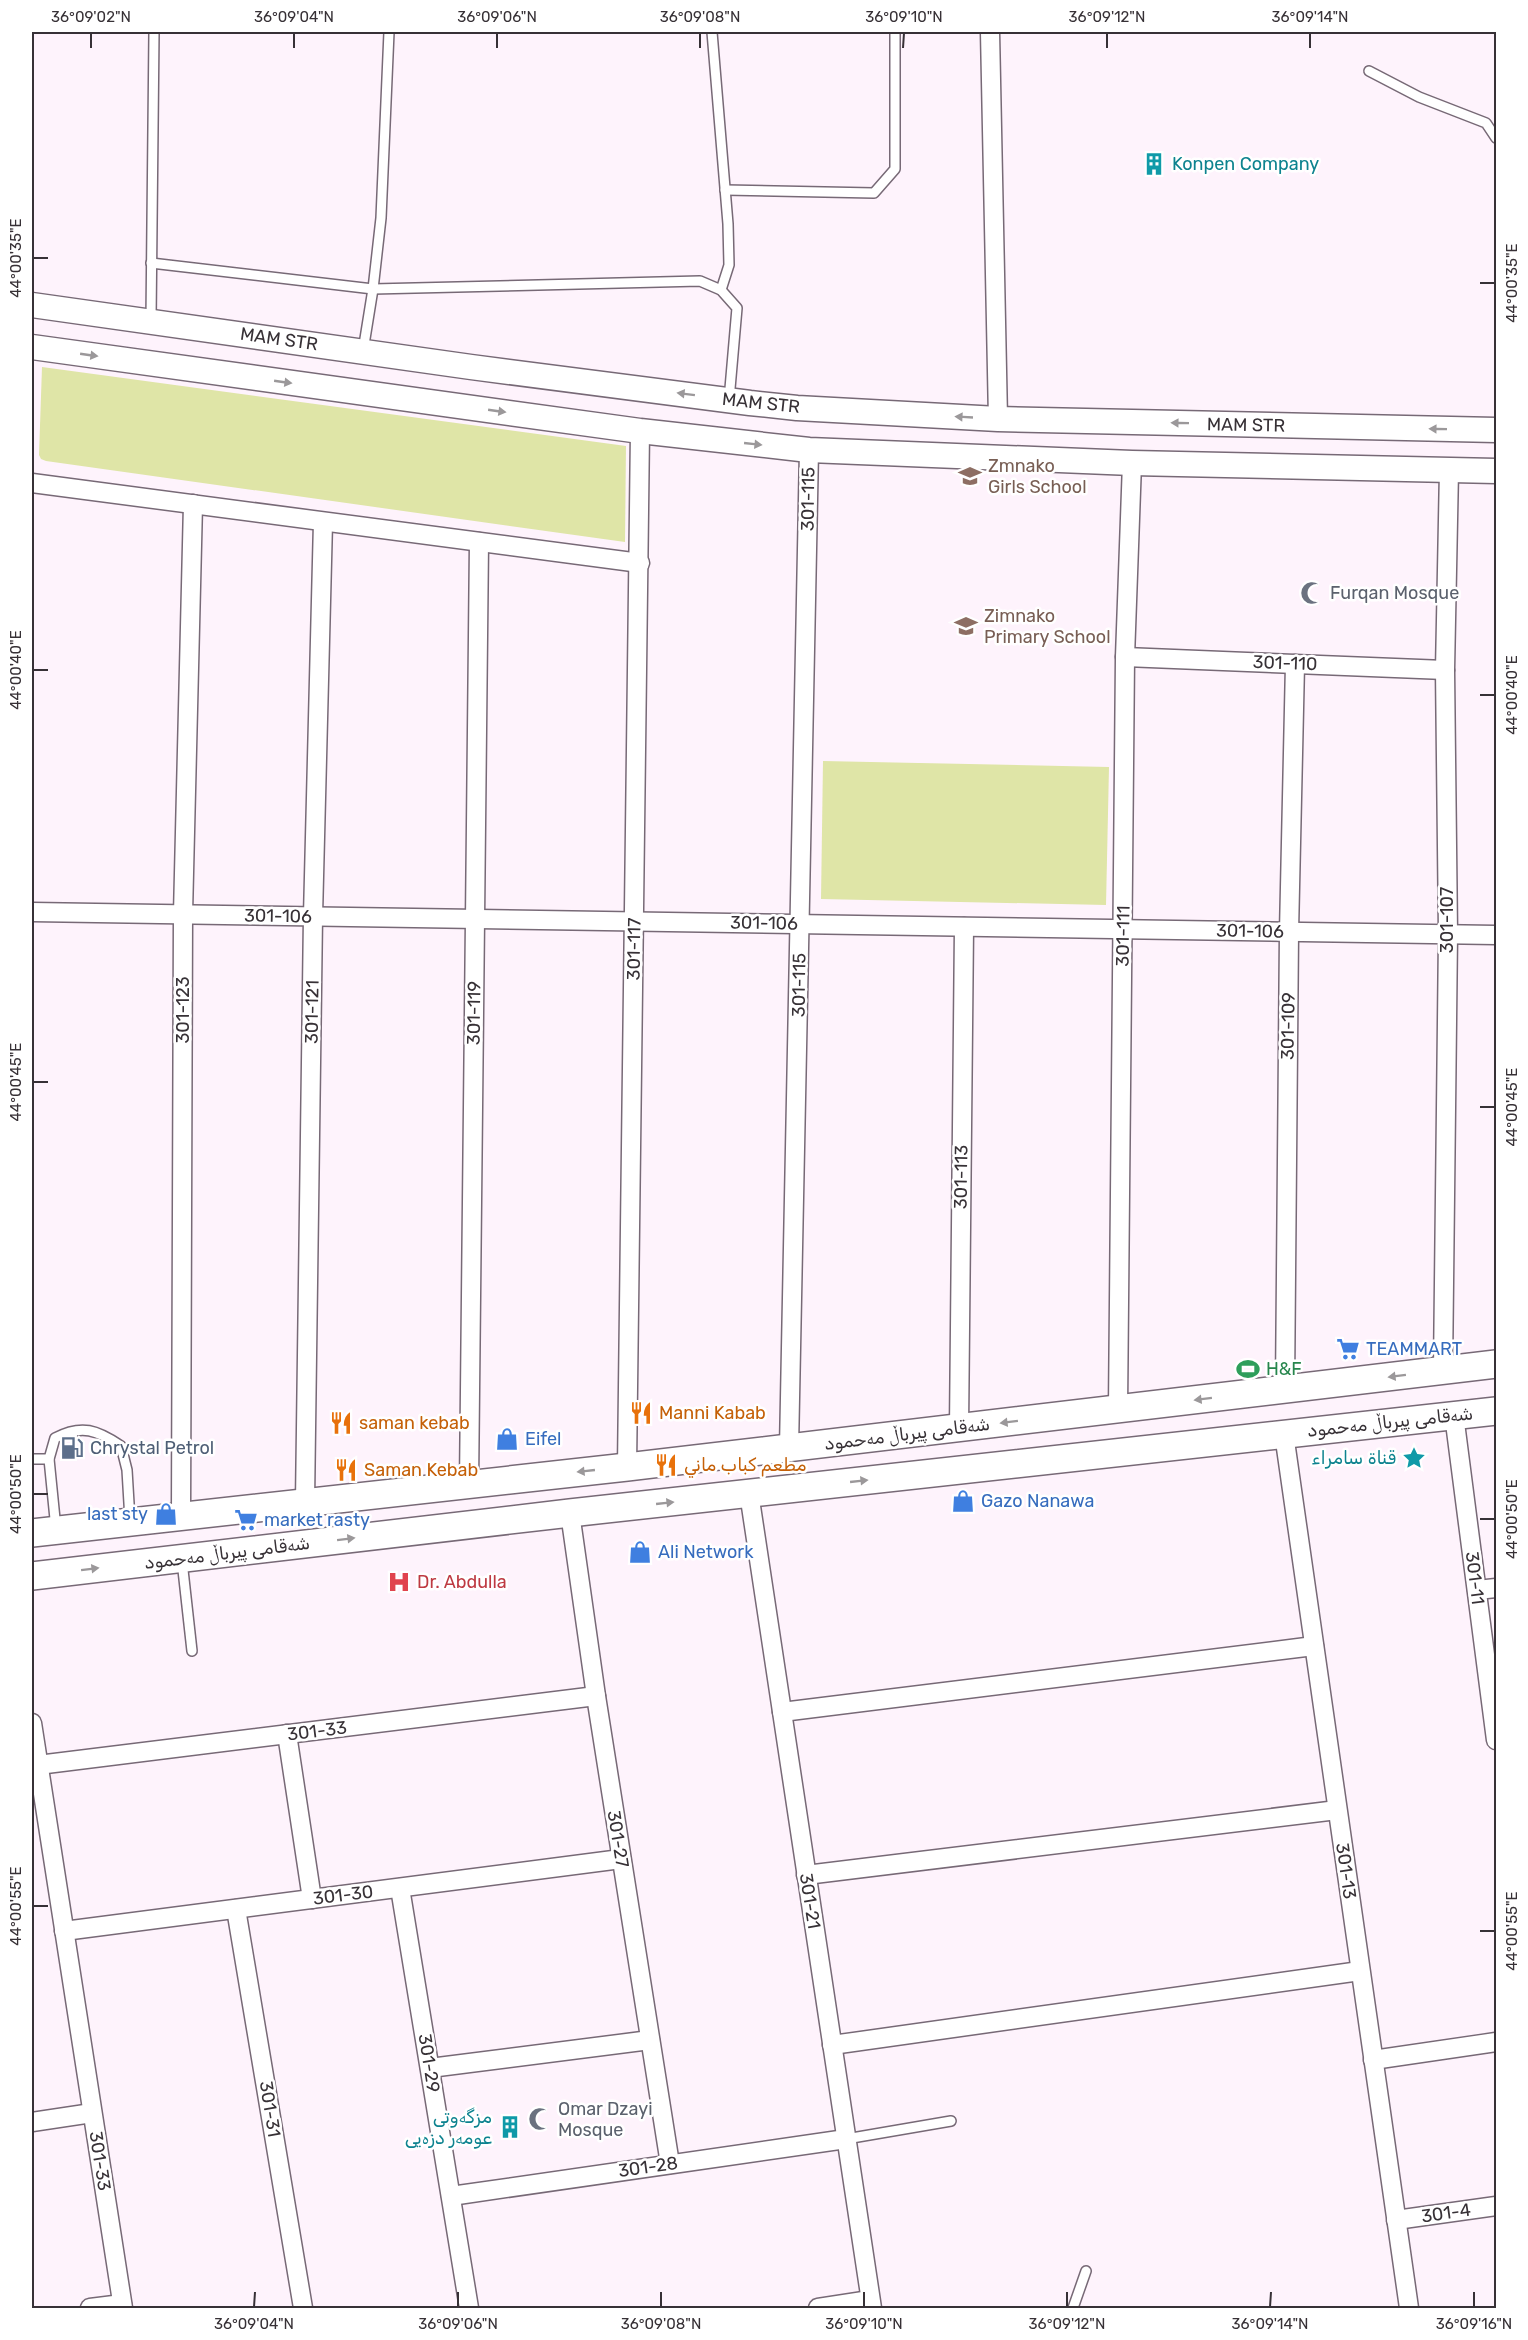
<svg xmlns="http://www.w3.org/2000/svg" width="1528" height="2340" viewBox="0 0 1528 2340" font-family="Rubik,'Noto Naskh Arabic',sans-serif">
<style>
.green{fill:#dfe5a7}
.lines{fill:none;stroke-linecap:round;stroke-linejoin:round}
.service-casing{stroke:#776976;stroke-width:12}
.minor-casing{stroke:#776976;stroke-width:21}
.tertiary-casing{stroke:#776976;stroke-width:27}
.secondary-casing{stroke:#776976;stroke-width:30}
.service{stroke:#fff;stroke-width:9}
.minor{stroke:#fff;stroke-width:18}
.tertiary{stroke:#fff;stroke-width:24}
.secondary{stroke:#fff;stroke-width:27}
.oneway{fill:#9b989a}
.ticks{fill:none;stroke:#373136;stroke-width:2}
.labels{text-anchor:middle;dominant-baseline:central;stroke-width:5;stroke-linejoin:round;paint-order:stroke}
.culture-label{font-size:18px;fill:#0d838f;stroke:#fff;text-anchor:end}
.street-label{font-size:18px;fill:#373136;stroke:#fff}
.education-label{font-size:18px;fill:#785e54;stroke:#fff;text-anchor:start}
.worship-label{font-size:18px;fill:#5b616d;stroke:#fff;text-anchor:start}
.shop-label{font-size:18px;fill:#366cbe;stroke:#fff;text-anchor:start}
.leisure-label{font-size:18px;fill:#27864d;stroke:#fff;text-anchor:start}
.food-label{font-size:18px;fill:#c56008;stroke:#fff;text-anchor:start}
.service-label{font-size:18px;fill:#4e5e75;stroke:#fff;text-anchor:start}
.health-label{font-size:18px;fill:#be3a42;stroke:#fff;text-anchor:start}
.neatline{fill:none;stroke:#373136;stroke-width:2}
.ticks-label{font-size:15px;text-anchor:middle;fill:#373136}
</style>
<rect width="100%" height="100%" fill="#fef3fc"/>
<!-- green -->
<g class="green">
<path d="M 42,367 L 626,446 L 625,542 L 46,461 L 41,459 L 39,455 Z"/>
<path d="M 823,761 L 1109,767 L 1106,905 L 821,899 Z"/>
</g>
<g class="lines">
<!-- service casing -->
<g class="service-casing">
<g id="service">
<path d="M 712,32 L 728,224 L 729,265 L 721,290"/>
<path d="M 1369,71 L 1419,97 L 1486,123 L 1496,138"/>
<path d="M 725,190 L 874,193 L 895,169 L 895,32"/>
<path d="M 151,263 L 373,289 L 700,281 L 721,290 L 737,308 L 729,400"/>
<path d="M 151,320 L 154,32"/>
<path d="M 363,351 L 373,289 L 381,218 L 389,32"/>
<path d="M 32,1459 L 49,1459"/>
<path d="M 56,1529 L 49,1459 L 55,1438 C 82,1424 97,1430 121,1446 L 127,1470 L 130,1520"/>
<path d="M 182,1561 L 192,1651"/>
<path d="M 846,2139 L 951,2121"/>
<path d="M 1073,2308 L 1086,2271"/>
</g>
</g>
<!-- minor casing -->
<g class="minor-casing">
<g id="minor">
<path d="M 990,32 L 998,419"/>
<path d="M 32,483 L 640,563"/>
<path d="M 1125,657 L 1445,670"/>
<path d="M 32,912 L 1496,935"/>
<path d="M 1443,1370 L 1448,934 L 1445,670 L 1449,470"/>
<path d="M 1285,1389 L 1289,932 L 1295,664"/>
<path d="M 1118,1409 L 1125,657 L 1132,463"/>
<path d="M 1454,1415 L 1496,1740"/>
<path d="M 959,1428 L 964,927"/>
<path d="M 1284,1434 L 1409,2308"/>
<path d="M 789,1448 L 809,450"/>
<path d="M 627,1467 L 640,431"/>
<path d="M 469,1485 L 479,542"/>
<path d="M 749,1493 L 872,2308"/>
<path d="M 305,1502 L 313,916 L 323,522"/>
<path d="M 570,1513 L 596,1696 L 670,2164"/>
<path d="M 181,1516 L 183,914 L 193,504"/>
<path d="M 1477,1590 L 1496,1588"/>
<path d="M 782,1712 L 1314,1646"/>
<path d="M 32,1723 L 123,2308"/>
<path d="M 287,1734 L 312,1899"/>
<path d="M 38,1765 L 596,1696"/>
<path d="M 806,1875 L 1337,1810"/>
<path d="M 400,1888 L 469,2308"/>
<path d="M 236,1909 L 303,2308"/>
<path d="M 64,1931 L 621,1859"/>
<path d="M 832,2045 L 1360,1971"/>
<path d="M 1373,2060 L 1496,2042"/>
<path d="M 430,2068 L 650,2040"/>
<path d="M 32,2122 L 92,2113"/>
<path d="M 451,2196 L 846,2139"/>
<path d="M 1396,2220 L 1496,2206"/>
<path d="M 90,2308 L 122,2304"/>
<path d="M 818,2308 L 870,2300"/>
</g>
</g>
<!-- tertiary casing -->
<g class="tertiary-casing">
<g id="tertiary">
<path d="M 32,305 L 471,367 L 750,403 L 797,408 L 998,419 L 1496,430"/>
<path d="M 32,347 L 640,431 L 809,450 L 1132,463 L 1496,471"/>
</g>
</g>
<!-- secondary casing -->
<g class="secondary-casing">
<g id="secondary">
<path d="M 32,1533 L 627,1467 L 1496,1364"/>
<path d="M 32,1576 L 570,1513 L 1496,1411"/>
</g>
</g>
<!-- service -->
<use href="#service" class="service"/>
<!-- minor -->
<use href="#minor" class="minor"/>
<!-- tertiary -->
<use href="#tertiary" class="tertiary"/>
<!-- secondary -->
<use href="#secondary" class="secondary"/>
</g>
<!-- one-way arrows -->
<defs><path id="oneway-solid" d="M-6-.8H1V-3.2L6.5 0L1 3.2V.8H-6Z" transform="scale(1.5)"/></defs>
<g class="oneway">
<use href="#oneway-solid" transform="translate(89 355) rotate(8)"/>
<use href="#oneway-solid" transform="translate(283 382) rotate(8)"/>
<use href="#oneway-solid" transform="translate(686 394) rotate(-173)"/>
<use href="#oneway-solid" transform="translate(497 411) rotate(8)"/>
<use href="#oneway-solid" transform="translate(964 417) rotate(-177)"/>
<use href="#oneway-solid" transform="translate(1180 423) rotate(-179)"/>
<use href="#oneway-solid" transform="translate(1438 429) rotate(-179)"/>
<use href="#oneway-solid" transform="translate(753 444) rotate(6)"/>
<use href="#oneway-solid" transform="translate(1397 1376) rotate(173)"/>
<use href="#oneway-solid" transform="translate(1203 1399) rotate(173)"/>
<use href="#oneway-solid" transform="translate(1009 1422) rotate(173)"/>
<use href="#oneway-solid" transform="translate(586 1471) rotate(174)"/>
<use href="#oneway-solid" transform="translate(859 1481) rotate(-6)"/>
<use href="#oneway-solid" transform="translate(665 1503) rotate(-6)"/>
<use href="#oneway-solid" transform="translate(346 1539) rotate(-7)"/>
<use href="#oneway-solid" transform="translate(90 1569) rotate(-7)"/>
</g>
<!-- ticks -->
<path class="ticks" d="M 91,48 L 91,33M 294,48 L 294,33M 497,48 L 497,33M 700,48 L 700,33M 903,48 L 904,33M 1107,48 L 1107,33M 1310,48 L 1310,33M 33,258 L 48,258M 1480,283 L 1495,283M 33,670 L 48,670M 1480,695 L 1495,695M 33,1082 L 48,1082M 1480,1107 L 1495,1107M 33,1494 L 48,1494M 1480,1519 L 1495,1519M 33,1906 L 48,1906M 1480,1931 L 1495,1931M 254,2307 L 255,2292M 458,2307 L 458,2292M 661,2307 L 661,2292M 864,2307 L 864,2292M 1067,2307 L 1067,2292M 1270,2307 L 1271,2292M 1474,2307 L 1474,2292"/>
<!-- icons -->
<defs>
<g id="building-bare" transform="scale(1.8)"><path d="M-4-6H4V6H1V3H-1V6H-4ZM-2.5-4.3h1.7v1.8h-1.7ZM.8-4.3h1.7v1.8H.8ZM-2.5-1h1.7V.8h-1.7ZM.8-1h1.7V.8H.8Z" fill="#0f9aa8" stroke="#fff" stroke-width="2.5" paint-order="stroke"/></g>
<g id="school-bare" transform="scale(1.8)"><path d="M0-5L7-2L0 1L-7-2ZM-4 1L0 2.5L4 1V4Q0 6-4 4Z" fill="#8d6e63" stroke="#fff" stroke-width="2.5" paint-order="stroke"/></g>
<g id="mosque-bare" transform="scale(1.8)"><path d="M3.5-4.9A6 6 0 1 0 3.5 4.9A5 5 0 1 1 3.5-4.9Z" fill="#6b7280" stroke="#fff" stroke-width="2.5" paint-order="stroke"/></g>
<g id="supermarket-bare" transform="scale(1.8)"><path d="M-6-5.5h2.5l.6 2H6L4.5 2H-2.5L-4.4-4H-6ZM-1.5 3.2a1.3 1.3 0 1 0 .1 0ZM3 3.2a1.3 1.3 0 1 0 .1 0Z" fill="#3f7fe0" stroke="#fff" stroke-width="2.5" paint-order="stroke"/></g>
<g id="stadium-bare" transform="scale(1.8)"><path d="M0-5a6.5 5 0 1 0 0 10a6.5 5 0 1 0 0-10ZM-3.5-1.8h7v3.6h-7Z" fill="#2e9e5b" stroke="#fff" stroke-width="2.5" paint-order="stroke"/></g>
<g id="restaurant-bare" transform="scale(1.8)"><path d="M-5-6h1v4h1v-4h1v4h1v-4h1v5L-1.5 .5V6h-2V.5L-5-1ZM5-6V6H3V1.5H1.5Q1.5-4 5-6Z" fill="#e8710a" stroke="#fff" stroke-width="2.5" paint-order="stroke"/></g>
<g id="shop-bare" transform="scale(1.8)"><path d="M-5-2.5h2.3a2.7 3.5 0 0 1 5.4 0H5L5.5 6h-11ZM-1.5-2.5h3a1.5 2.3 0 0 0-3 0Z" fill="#3f7fe0" stroke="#fff" stroke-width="2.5" paint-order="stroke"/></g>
<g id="fuel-bare" transform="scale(1.8)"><path d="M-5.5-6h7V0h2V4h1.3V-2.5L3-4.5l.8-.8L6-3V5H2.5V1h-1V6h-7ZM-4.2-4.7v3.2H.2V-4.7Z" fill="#5c6f8a" stroke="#fff" stroke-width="2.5" paint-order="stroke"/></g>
<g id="sight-bare" transform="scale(1.8)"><path d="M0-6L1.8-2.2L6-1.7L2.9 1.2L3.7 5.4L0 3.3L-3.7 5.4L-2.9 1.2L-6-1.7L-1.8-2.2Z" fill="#0f9aa8" stroke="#fff" stroke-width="2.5" paint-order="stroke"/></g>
<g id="hospital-bare" transform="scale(1.8)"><path d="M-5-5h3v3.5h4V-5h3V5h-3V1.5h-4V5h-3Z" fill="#e0444e" stroke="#fff" stroke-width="2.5" paint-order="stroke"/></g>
</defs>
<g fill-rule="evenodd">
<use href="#building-bare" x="1154" y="164"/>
<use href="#school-bare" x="970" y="476"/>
<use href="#mosque-bare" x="1312" y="593"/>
<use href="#school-bare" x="966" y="626"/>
<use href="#supermarket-bare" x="1348" y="1349"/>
<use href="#stadium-bare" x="1248" y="1369"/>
<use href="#restaurant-bare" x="641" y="1413"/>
<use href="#restaurant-bare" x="341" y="1423"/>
<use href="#shop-bare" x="507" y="1439"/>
<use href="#fuel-bare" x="72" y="1448"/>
<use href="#sight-bare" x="1414" y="1458"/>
<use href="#restaurant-bare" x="666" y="1465"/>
<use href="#restaurant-bare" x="346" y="1470"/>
<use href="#shop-bare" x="963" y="1501"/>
<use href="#shop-bare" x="166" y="1514"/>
<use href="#supermarket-bare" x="246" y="1520"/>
<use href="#shop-bare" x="640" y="1552"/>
<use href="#hospital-bare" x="399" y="1582"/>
<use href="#mosque-bare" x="540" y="2119"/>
<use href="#building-bare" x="510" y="2127"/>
</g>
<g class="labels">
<!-- culture labels -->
<g class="culture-label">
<text x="1172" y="164" text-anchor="start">Konpen Company</text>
<text x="1396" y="1458">قناة سامراء</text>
<text x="492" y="2117">مزگەوتی<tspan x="492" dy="21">عومەر دزەیی</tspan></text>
</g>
<!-- street labels -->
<g class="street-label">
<text transform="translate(279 339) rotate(8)">MAM STR</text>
<text transform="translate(761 403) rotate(6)">MAM STR</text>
<text transform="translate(1246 425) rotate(1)">MAM STR</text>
<text transform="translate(808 499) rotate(-89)">301-115</text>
<text transform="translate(1285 663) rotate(2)">301-110</text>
<text transform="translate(278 916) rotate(1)">301-106</text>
<text transform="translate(1447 920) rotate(-90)">301-107</text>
<text transform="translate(764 923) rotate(1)">301-106</text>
<text transform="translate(1250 931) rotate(1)">301-106</text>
<text transform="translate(1123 936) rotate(-89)">301-111</text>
<text transform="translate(634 949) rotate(-89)">301-117</text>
<text transform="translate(799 985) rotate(-89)">301-115</text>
<text transform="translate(183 1010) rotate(-90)">301-123</text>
<text transform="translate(312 1012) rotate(-89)">301-121</text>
<text transform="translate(474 1013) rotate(-89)">301-119</text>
<text transform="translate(1288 1026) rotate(-89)">301-109</text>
<text transform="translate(961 1177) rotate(-89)">301-113</text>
<text transform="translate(1390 1422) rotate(-6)">شەقامی پیرباڵ مەحمود</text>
<text transform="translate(907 1434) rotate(-7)">شەقامی پیرباڵ مەحمود</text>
<text transform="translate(227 1553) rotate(-7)">شەقامی پیرباڵ مەحمود</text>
<text transform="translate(1475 1578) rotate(83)">301-11</text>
<text transform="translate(317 1731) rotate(-7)">301-33</text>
<text transform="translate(618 1839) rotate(81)">301-27</text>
<text transform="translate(1346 1871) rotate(82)">301-13</text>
<text transform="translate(343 1895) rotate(-7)">301-30</text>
<text transform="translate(810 1901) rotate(81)">301-21</text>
<text transform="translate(429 2063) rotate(81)">301-29</text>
<text transform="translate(270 2109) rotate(81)">301-31</text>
<text transform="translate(100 2161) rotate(81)">301-33</text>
<text transform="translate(648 2167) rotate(-8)">301-28</text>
<text transform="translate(1446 2213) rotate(-8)">301-4</text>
</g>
<!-- education labels -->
<g class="education-label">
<text x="988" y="466">Zmnako<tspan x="988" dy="21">Girls School</tspan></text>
<text x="984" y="616">Zimnako<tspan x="984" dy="21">Primary School</tspan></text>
</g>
<!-- worship labels -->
<g class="worship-label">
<text x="1330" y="593">Furqan Mosque</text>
<text x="558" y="2109">Omar Dzayi<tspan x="558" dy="21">Mosque</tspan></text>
</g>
<!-- shop labels -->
<g class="shop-label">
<text x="1366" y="1349">TEAMMART</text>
<text x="525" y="1439">Eifel</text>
<text x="981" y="1501">Gazo Nanawa</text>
<text x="148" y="1514" text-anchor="end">last sty</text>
<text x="264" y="1520">market rasty</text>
<text x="658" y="1552">Ali Network</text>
</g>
<!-- leisure labels -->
<g class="leisure-label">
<text x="1266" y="1369">H&amp;F</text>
</g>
<!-- food labels -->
<g class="food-label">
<text x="659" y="1413">Manni Kabab</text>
<text x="359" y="1423">saman kebab</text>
<text x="684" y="1465">مطعم كباب ماني</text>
<text x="364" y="1470">Saman Kebab</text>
</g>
<!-- service labels -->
<g class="service-label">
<text x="90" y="1448">Chrystal Petrol</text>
</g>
<!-- health labels -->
<g class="health-label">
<text x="417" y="1582">Dr. Abdulla</text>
</g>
</g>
<!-- border -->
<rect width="1528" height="2340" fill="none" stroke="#ffffff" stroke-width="66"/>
<rect x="33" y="33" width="1462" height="2274" class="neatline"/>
<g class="ticks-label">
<text x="91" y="22">36°09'02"N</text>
<text x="294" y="22">36°09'04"N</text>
<text x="497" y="22">36°09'06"N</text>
<text x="700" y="22">36°09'08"N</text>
<text x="904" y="22">36°09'10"N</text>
<text x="1107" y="22">36°09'12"N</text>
<text x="1310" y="22">36°09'14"N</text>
<text transform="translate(16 258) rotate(-90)" y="5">44°00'35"E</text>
<text transform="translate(1512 283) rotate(-90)" y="5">44°00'35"E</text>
<text transform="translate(16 670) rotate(-90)" y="5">44°00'40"E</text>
<text transform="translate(1512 695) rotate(-90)" y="5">44°00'40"E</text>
<text transform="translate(16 1082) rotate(-90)" y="5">44°00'45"E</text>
<text transform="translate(1512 1107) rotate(-90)" y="5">44°00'45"E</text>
<text transform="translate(16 1494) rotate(-90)" y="5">44°00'50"E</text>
<text transform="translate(1512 1519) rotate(-90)" y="5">44°00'50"E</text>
<text transform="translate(16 1906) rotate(-90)" y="5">44°00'55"E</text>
<text transform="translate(1512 1931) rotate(-90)" y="5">44°00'55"E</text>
<text x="254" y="2329">36°09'04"N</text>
<text x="458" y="2329">36°09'06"N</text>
<text x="661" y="2329">36°09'08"N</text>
<text x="864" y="2329">36°09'10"N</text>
<text x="1067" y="2329">36°09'12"N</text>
<text x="1270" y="2329">36°09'14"N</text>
<text x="1474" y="2329">36°09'16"N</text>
</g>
</svg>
